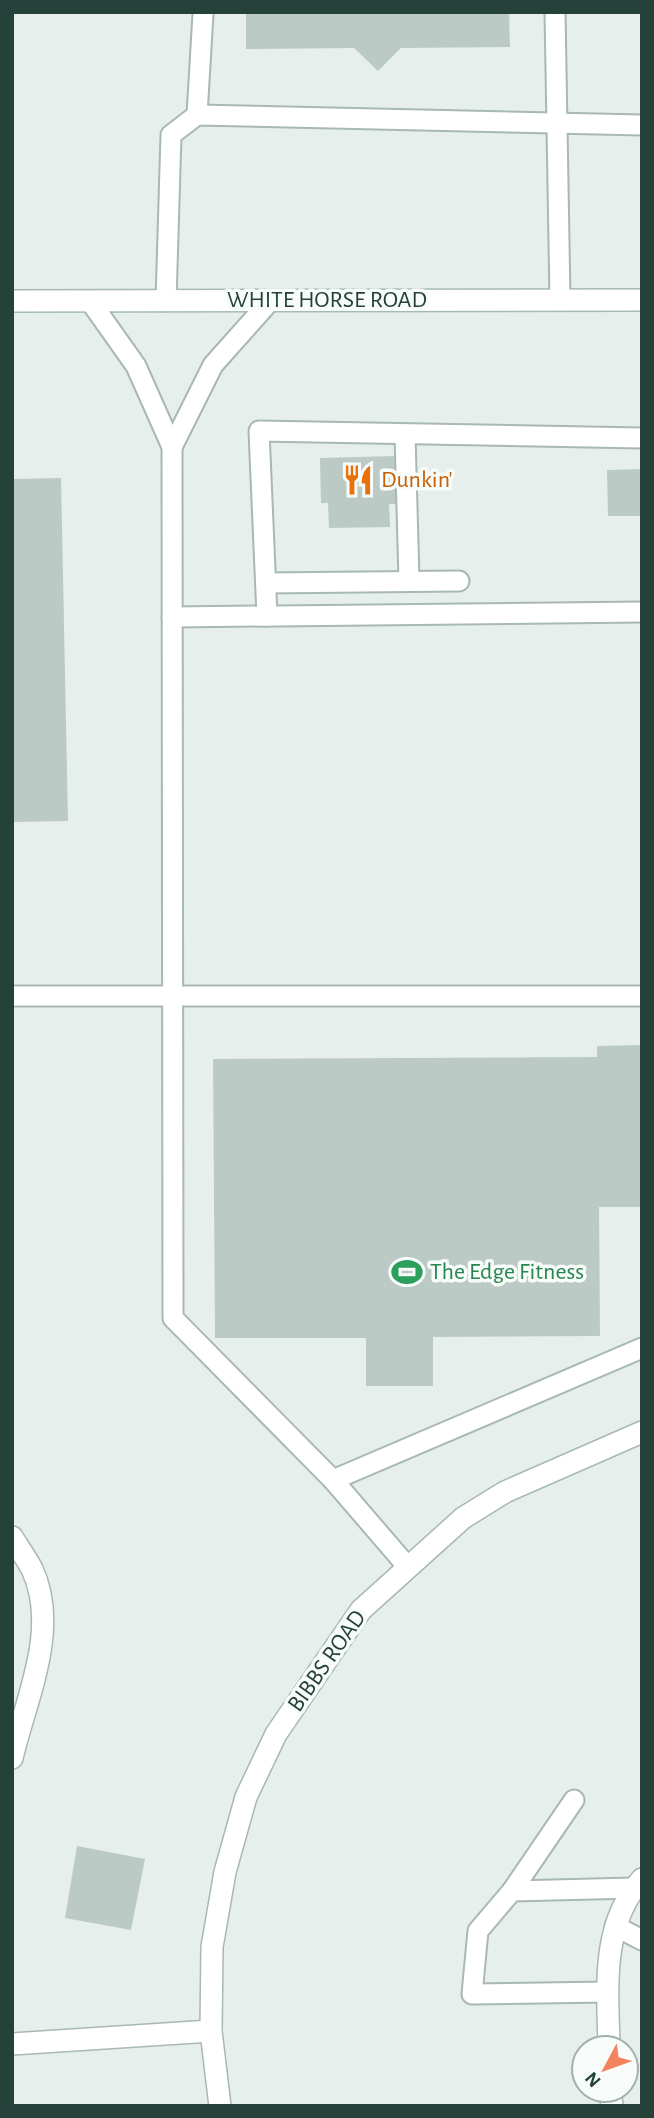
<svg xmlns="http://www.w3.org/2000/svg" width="654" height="2118" viewBox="0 0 654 2118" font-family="'Alegreya Sans',sans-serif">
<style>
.building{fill:#bbcac4}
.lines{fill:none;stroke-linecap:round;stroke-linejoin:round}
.service-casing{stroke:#a8b8b2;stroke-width:23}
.minor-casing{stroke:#a8b8b2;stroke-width:24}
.secondary-casing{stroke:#a4bbb3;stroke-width:24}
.service{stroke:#fff;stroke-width:19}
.minor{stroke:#fff;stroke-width:21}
.secondary{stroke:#fff;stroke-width:21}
.labels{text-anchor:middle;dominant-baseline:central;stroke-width:7;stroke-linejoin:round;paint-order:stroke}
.street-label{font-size:24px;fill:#24423a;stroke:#f7fbf9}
.food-label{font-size:24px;fill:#c56008;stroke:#f7fbf9;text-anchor:start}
.leisure-label{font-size:24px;fill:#27864d;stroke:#f7fbf9;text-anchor:start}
</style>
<rect width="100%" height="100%" fill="#e6efeb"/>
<!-- building -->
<g class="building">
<path d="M 246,12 L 509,12 L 510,47 L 401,48 L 378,71 L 354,48 L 246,49 Z"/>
<path d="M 396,456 L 397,504 L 389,504 L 390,527 L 329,528 L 328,503 L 321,503 L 320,458 Z"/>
<path d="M 642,469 L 642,516 L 608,516 L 607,470 Z"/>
<path d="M 61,478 L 68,821 L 12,822 L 12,479 Z"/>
<path d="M 642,1045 L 642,1207 L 599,1207 L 600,1336 L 433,1337 L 433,1386 L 366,1386 L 366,1338 L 215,1338 L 213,1059 L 597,1057 L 597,1046 Z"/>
<path d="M 77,1846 L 145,1859 L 131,1930 L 65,1918 Z"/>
</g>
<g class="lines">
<!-- service casing -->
<g class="service-casing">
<g id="service">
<path d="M 555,12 L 560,299"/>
<path d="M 197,115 L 203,14"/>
<path d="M 90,301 L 136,366 L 172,447 L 173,1318 L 333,1480 L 407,1566"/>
<path d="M 166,301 L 171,135 L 197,115 L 642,125"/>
<path d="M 405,435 L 409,580"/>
<path d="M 172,447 L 213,365 L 270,301"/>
<path d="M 266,583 L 459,581"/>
<path d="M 267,616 L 259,431 L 642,438"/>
<path d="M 172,617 L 642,612"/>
<path d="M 12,996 L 642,996"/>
<path d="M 333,1480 L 642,1348"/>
<path d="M 512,1891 L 574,1800"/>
<path d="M 615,1926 L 642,1940"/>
<path d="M 608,1992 L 472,1994 L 478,1931 L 512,1891 L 634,1888"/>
</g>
</g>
<!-- minor casing -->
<g class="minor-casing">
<g id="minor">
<path d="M 12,1537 C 19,1548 26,1558 32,1569 C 60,1629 26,1698 12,1758"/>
<path d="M 12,2044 L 211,2031"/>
<path d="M 609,2048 C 608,1991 600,1925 642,1879"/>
<path d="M 610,2090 L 612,2106"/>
<path d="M 220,2106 L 211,2031 L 212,1947 L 225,1872 L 246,1797 L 276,1734 L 361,1610 L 463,1518 L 505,1492 L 642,1432"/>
</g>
</g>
<!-- secondary casing -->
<g class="secondary-casing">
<path id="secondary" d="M 12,301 L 642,300"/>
</g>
<!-- service -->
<use href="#service" class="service"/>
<!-- minor -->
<use href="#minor" class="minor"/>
<!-- secondary -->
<use href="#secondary" class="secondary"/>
</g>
<!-- icons -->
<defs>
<g id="restaurant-bare" transform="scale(2.415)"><path d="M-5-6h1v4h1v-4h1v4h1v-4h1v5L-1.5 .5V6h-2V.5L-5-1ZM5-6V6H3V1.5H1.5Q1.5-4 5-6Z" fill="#e8710a" stroke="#f7fbf9" stroke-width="2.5" paint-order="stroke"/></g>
<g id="stadium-bare" transform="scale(2.415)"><path d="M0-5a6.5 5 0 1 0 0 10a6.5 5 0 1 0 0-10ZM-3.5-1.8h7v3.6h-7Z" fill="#2e9e5b" stroke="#f7fbf9" stroke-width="2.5" paint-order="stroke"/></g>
</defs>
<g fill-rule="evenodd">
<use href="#restaurant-bare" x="358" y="480"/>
<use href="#stadium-bare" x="407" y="1272"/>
</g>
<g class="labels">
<!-- street labels -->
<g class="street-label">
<text x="327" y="300">WHITE HORSE ROAD</text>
<text transform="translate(327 1661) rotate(-55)">BIBBS ROAD</text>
</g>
<!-- food labels -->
<g class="food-label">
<text x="381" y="480">Dunkin'</text>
</g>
<!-- leisure labels -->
<g class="leisure-label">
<text x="430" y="1272">The Edge Fitness</text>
</g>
</g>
<!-- border -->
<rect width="654" height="2118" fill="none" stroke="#24423a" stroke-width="28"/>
<!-- north arrow -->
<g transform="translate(605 2069) rotate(229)"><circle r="33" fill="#f7fbf9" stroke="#a3b1ad" stroke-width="2"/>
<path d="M0-5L12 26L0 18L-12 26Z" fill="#f4845f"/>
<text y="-10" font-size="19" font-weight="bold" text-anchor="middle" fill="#24423a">N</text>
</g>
</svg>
